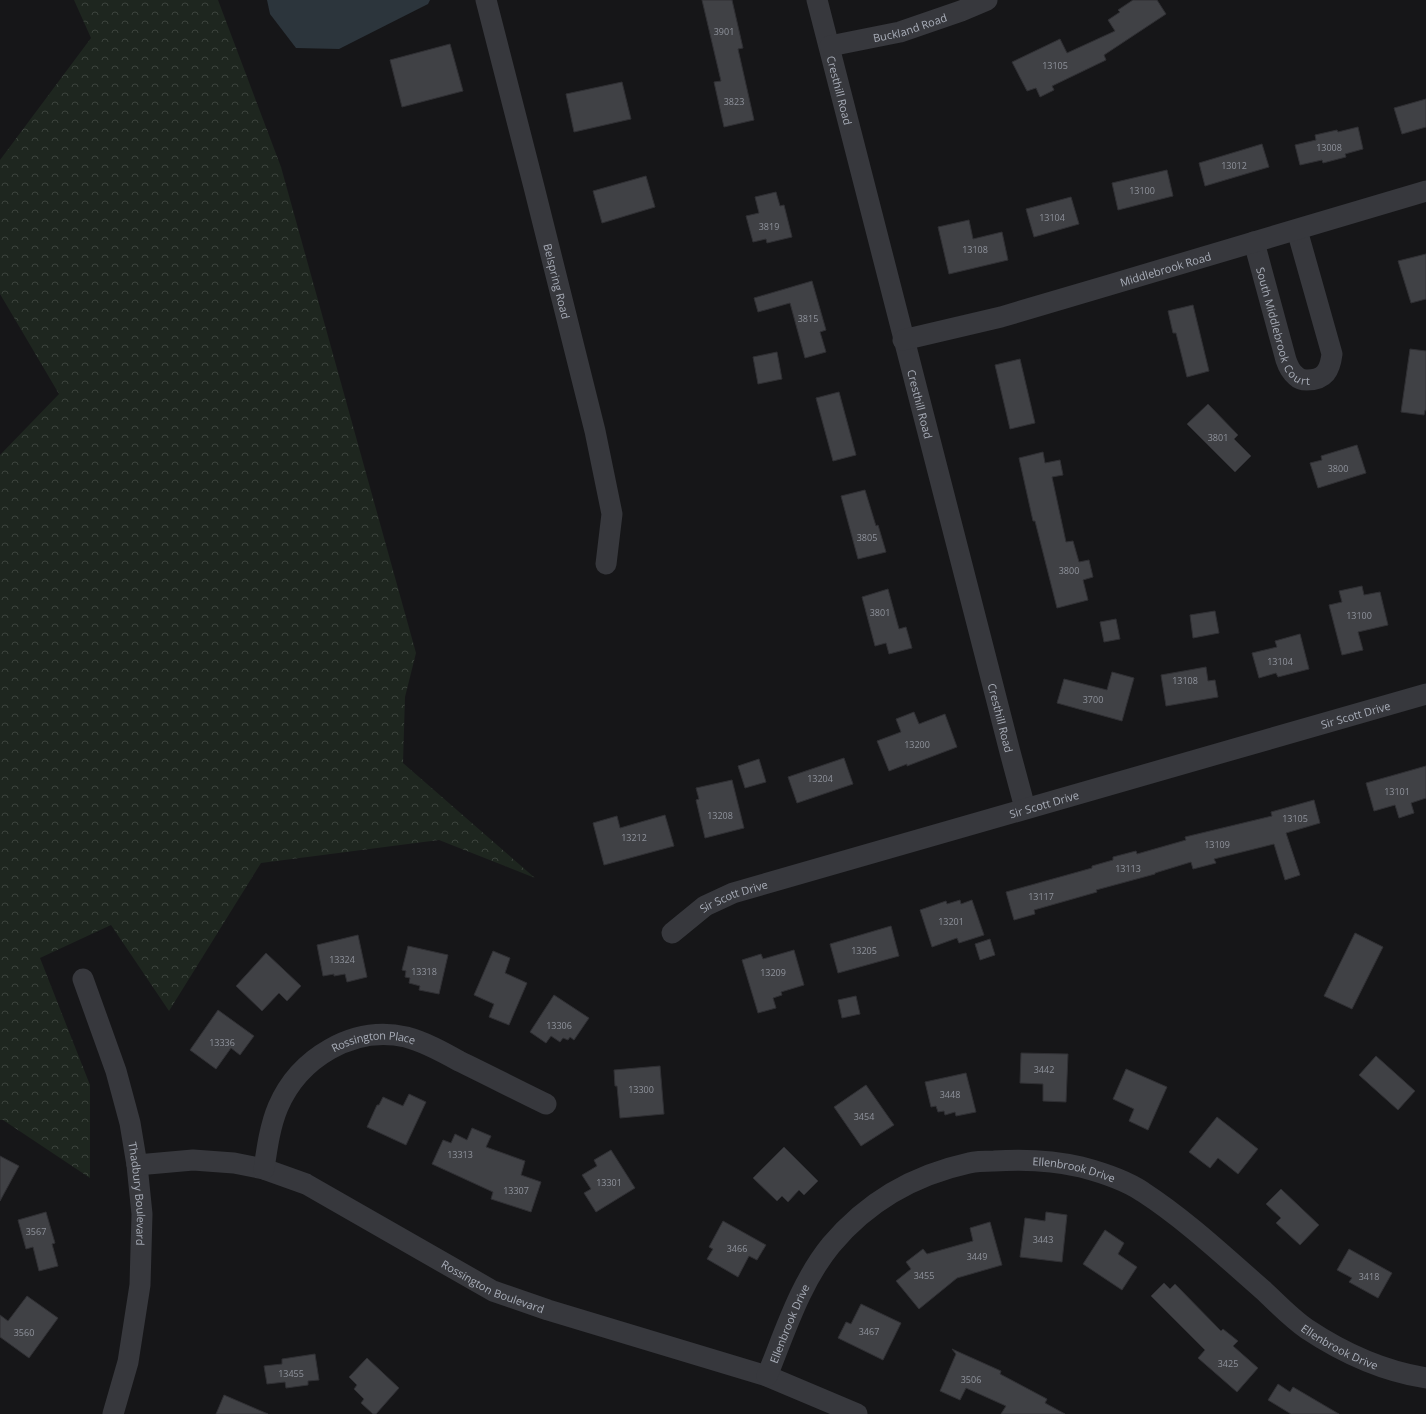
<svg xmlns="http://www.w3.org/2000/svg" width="1426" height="1414" viewBox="0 0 1426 1414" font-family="'Open Sans',sans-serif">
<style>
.forest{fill:url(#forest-crowns)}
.water{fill:#2c353c}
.building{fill:#404145;stroke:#303034}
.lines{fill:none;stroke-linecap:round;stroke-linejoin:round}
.minor{stroke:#37383d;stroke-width:21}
.labels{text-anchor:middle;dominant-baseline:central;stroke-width:4;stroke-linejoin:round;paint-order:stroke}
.number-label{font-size:9px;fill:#8e929b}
.street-label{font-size:11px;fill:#a8adb8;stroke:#111113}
</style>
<defs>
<pattern id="forest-crowns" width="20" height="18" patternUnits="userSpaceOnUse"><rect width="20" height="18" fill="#1e261f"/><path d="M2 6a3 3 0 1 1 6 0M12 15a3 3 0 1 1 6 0" fill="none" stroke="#3c433d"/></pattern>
</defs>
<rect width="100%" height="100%" fill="#161618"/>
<!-- forest -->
<path class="forest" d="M 74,0 L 218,0 L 281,167 L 416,653 L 405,697 L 403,763 L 535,878 L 439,840 L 261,863 L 169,1011 L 111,925 L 40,958 L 90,1085 L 90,1178 L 3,1120 L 0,1120 L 0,455 L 59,394 L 0,294 L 0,160 L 91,38 Z"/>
<!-- water -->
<path class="water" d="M 267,0 L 430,0 L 428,4 L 339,49 L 296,48 L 270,14 Z"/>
<!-- building -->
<g class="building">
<path d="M 702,0 L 732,0 L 743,48 L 738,49 L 754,120 L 724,127 L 714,82 L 721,81 Z"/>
<path d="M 1133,0 L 1157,0 L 1166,14 L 1104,55 L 1106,60 L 1052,86 L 1054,90 L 1040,97 L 1036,88 L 1027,91 L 1012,62 L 1060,39 L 1067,53 L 1115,31 L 1108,20 L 1120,12 L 1118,10 Z"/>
<path d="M 450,44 L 463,91 L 402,107 L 390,60 Z"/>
<path d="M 622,82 L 631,119 L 574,132 L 566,94 Z"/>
<path d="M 1426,99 L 1426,127 L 1402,134 L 1394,108 Z"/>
<path d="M 1358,127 L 1363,149 L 1345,154 L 1346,157 L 1323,163 L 1322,160 L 1300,165 L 1295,145 L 1316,140 L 1315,135 L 1337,130 L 1338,132 Z"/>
<path d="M 1262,144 L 1269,167 L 1205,186 L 1199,163 Z"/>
<path d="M 1167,170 L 1173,196 L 1118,210 L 1112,183 Z"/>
<path d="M 646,176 L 655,207 L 602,223 L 593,191 Z"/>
<path d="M 776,192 L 780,206 L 784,205 L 792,237 L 767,243 L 766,239 L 753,242 L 746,216 L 759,213 L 755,197 Z"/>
<path d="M 1071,197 L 1079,224 L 1034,237 L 1026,209 Z"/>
<path d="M 969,220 L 973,239 L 1002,232 L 1008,260 L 949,274 L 938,227 Z"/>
<path d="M 1426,254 L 1426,299 L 1411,303 L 1398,261 Z"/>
<path d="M 812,281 L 826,330 L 820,332 L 826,352 L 805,358 L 790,303 L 758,312 L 754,298 Z"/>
<path d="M 1193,305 L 1209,371 L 1187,377 L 1176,333 L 1173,333 L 1168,311 Z"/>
<path d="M 1410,349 L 1426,351 L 1426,410 L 1425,410 L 1424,415 L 1401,412 Z"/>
<path d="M 777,352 L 782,379 L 758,384 L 753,357 Z"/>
<path d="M 1020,359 L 1035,423 L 1010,429 L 995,365 Z"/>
<path d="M 839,392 L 856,455 L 833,461 L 816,398 Z"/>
<path d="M 1208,404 L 1238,435 L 1234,439 L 1251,456 L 1235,472 L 1187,424 Z"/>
<path d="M 1357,445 L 1366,473 L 1318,488 L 1310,463 L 1322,460 L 1321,456 Z"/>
<path d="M 1043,452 L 1045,463 L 1060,460 L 1063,475 L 1052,477 L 1066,542 L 1073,541 L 1079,562 L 1089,560 L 1093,577 L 1083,580 L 1088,600 L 1057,608 L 1035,521 L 1033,521 L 1019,458 Z"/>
<path d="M 865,490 L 876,526 L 878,525 L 886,552 L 858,559 L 841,496 Z"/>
<path d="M 1362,586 L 1364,595 L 1380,592 L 1388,625 L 1358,632 L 1363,650 L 1342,655 L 1329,605 L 1342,602 L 1339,591 Z"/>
<path d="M 888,589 L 899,629 L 906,627 L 912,648 L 889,654 L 886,643 L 875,646 L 862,597 Z"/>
<path d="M 1215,611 L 1219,633 L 1193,638 L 1190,615 Z"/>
<path d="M 1116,619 L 1120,639 L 1104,642 L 1100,622 Z"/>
<path d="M 1300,634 L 1309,669 L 1278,677 L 1276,673 L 1259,678 L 1252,653 L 1277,647 L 1275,641 Z"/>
<path d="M 1206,667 L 1208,681 L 1215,680 L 1218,697 L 1166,706 L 1161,675 Z"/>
<path d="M 1112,672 L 1134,678 L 1122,721 L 1057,703 L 1064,679 L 1107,690 Z"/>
<path d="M 914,712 L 919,724 L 945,714 L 957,747 L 907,766 L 907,764 L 889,771 L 877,741 L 901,732 L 896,719 Z"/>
<path d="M 844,758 L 853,784 L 797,803 L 788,777 Z"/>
<path d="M 759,759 L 766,782 L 745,788 L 738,766 Z"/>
<path d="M 1426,766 L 1426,798 L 1411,803 L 1414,813 L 1399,818 L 1395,805 L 1374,811 L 1366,783 Z"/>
<path d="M 732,780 L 744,828 L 705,838 L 696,800 L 699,799 L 696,788 Z"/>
<path d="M 1314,800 L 1320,823 L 1286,833 L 1300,875 L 1285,880 L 1274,844 L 1214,859 L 1216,863 L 1193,869 L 1191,862 L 1155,873 L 1155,874 L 1096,890 L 1097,892 L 1034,910 L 1035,914 L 1014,920 L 1006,892 L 1092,868 L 1092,866 L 1113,860 L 1113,857 L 1136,851 L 1137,854 L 1186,840 L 1185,837 L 1272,816 L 1271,812 Z"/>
<path d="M 665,815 L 674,846 L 604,865 L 593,823 L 617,816 L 620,828 Z"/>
<path d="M 960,900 L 961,904 L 972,900 L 984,935 L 959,943 L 957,938 L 932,947 L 920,910 L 946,901 L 947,904 Z"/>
<path d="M 891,926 L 899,956 L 838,973 L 830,944 Z"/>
<path d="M 1355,933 L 1383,947 L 1352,1009 L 1324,996 Z"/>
<path d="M 358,935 L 367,977 L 347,982 L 345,974 L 334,976 L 334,974 L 323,976 L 317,945 Z"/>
<path d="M 990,939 L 995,955 L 980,960 L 975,944 Z"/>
<path d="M 408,946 L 448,955 L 439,994 L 419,990 L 420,986 L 409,983 L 410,978 L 405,977 L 406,971 L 402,970 Z"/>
<path d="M 794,950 L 804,985 L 781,992 L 782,995 L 773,998 L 776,1008 L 758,1013 L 742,960 L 761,954 L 763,959 Z"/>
<path d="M 493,951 L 510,958 L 505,973 L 527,983 L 509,1025 L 489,1017 L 494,1004 L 474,995 Z"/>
<path d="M 266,953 L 301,986 L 287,1001 L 279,993 L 262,1011 L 236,986 Z"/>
<path d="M 554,995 L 589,1018 L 574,1040 L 570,1037 L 568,1040 L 563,1038 L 560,1042 L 551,1036 L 546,1043 L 530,1032 Z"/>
<path d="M 856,996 L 860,1014 L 842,1018 L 838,1000 Z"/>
<path d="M 218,1010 L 254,1036 L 240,1055 L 231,1048 L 216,1069 L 190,1050 Z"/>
<path d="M 1021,1053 L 1068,1054 L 1066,1102 L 1043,1101 L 1043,1084 L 1020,1083 Z"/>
<path d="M 1376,1056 L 1415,1091 L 1398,1110 L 1359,1075 Z"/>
<path d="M 660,1066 L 664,1114 L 620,1118 L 617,1086 L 615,1086 L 614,1070 Z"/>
<path d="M 1126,1069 L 1167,1087 L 1148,1130 L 1129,1121 L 1134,1109 L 1113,1099 Z"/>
<path d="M 966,1073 L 976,1112 L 956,1116 L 955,1112 L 945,1115 L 944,1111 L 938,1112 L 936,1106 L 931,1107 L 925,1082 Z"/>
<path d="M 866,1085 L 894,1125 L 861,1146 L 834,1107 Z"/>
<path d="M 409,1094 L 426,1102 L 406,1145 L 367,1127 L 377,1105 L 379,1105 L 383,1097 L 403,1106 Z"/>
<path d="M 1217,1117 L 1258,1149 L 1238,1174 L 1218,1158 L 1210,1168 L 1189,1152 Z"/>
<path d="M 472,1128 L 491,1136 L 486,1147 L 525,1161 L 521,1175 L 541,1182 L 531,1212 L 491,1199 L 493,1192 L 432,1164 L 443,1140 L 451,1143 L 455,1134 L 467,1140 Z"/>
<path d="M 784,1147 L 818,1181 L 804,1195 L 799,1190 L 788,1202 L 782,1196 L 777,1201 L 753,1178 Z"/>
<path d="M 611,1150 L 635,1188 L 596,1212 L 584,1193 L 591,1189 L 582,1175 L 597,1166 L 594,1160 Z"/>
<path d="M 0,1156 L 19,1166 L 0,1201 Z"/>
<path d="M 1281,1189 L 1319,1225 L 1300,1245 L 1276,1223 L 1281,1218 L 1266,1204 Z"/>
<path d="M 46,1212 L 55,1243 L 52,1244 L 58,1266 L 39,1271 L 33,1247 L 26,1249 L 18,1220 Z"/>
<path d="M 1046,1212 L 1067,1215 L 1062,1262 L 1020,1257 L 1025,1218 L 1045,1221 Z"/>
<path d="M 723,1221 L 766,1245 L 757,1260 L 749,1256 L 738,1277 L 707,1259 L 713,1249 L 709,1247 Z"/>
<path d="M 990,1222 L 1002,1265 L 957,1278 L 919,1309 L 896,1281 L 911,1269 L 906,1262 L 923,1249 L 927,1254 L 973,1241 L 970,1228 Z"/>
<path d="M 1105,1230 L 1124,1243 L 1118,1254 L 1137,1267 L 1122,1290 L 1083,1264 Z"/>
<path d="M 1349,1249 L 1392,1273 L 1378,1298 L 1349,1282 L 1352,1278 L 1337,1270 Z"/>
<path d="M 1164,1283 L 1170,1289 L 1175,1284 L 1221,1331 L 1223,1329 L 1238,1341 L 1233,1346 L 1258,1368 L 1237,1392 L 1198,1358 L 1205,1350 L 1151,1296 Z"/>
<path d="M 27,1296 L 58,1318 L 29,1358 L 0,1337 L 0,1315 L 8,1321 Z"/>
<path d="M 861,1304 L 901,1323 L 883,1360 L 838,1338 L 846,1322 L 851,1324 Z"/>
<path d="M 952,1349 L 1001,1371 L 1000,1374 L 1047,1399 L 1045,1403 L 1065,1414 L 1001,1414 L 1006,1406 L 966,1388 L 960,1400 L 940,1391 L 956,1354 Z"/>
<path d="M 315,1354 L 319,1380 L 308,1381 L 308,1385 L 286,1388 L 285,1382 L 267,1384 L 264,1366 L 282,1364 L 282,1359 Z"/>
<path d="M 367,1358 L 399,1388 L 376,1414 L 373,1414 L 361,1403 L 364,1399 L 354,1389 L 357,1385 L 349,1377 Z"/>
<path d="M 1278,1384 L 1290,1392 L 1293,1387 L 1339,1414 L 1291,1414 L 1268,1400 Z"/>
<path d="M 224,1395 L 268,1414 L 216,1414 Z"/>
</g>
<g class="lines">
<!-- minor -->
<g class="minor">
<path id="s1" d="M 486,0 L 534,187 L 595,431 L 612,514 L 606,564"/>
<path id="s2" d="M 817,0 L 1010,752 L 1025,808"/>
<path id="s3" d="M 830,46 L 900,32 L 961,11 L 987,0"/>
<path id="s4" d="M 1254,242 L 1286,360 C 1288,366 1291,372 1296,376 C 1299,379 1303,380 1307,380 C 1325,380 1330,370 1332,354 L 1297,230"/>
<path id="s5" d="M 903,340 L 1001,317 L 1106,286 L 1426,191"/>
<path id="s6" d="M 672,933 L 705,906 L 733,893 L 1426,694"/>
<path id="s7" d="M 83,979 L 116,1071 L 130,1123 L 137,1165 L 142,1214 L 140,1285 L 128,1362 L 113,1414"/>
<path id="s8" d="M 137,1165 L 193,1160 L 234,1163 L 264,1169 L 306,1184 L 493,1291 L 548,1310 L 767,1376 L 857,1414"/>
<path id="s9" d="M 264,1169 C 267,1148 270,1126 278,1107 C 299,1058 353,1025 406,1037 C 425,1042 443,1052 459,1061 C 488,1075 517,1090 546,1104"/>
<path id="s10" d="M 767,1376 C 785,1332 800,1283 831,1245 C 867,1202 914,1175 969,1163 C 977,1161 986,1161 994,1161 C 1024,1159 1052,1160 1081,1167 C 1100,1172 1127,1181 1143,1192 C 1186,1220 1224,1256 1263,1290 C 1277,1303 1291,1318 1307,1329 C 1343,1353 1383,1371 1426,1378"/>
</g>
</g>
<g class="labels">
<!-- number labels -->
<g class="number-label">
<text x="724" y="31">3901</text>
<text x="1055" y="65">13105</text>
<text x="734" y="101">3823</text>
<text x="1329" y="147">13008</text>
<text x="1234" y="165">13012</text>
<text x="1142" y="190">13100</text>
<text x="1052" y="217">13104</text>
<text x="769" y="226">3819</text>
<text x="975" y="249">13108</text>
<text x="808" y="318">3815</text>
<text x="1218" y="437">3801</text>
<text x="1338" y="468">3800</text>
<text x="867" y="537">3805</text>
<text x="1069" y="570">3800</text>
<text x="880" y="612">3801</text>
<text x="1359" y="615">13100</text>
<text x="1280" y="661">13104</text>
<text x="1185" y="680">13108</text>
<text x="1093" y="699">3700</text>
<text x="917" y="744">13200</text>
<text x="820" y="778">13204</text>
<text x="1397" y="791">13101</text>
<text x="720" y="815">13208</text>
<text x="1295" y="818">13105</text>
<text x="634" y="837">13212</text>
<text x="1217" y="844">13109</text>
<text x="1128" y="868">13113</text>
<text x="1041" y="896">13117</text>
<text x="951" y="921">13201</text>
<text x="864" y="950">13205</text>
<text x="342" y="959">13324</text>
<text x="424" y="971">13318</text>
<text x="773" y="972">13209</text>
<text x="559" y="1025">13306</text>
<text x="222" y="1042">13336</text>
<text x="1044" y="1069">3442</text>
<text x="641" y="1089">13300</text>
<text x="950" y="1094">3448</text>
<text x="864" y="1116">3454</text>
<text x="460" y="1154">13313</text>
<text x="609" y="1182">13301</text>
<text x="516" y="1190">13307</text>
<text x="36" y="1231">3567</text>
<text x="1043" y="1239">3443</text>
<text x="737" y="1248">3466</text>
<text x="977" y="1256">3449</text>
<text x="924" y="1275">3455</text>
<text x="1369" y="1276">3418</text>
<text x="869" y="1331">3467</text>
<text x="24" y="1332">3560</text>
<text x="1228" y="1363">3425</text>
<text x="291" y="1373">13455</text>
<text x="971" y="1379">3506</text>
</g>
<!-- street labels -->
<g class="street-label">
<text stroke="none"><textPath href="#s3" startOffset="82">Buckland Road</textPath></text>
<text stroke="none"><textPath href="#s2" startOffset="93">Cresthill Road</textPath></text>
<text stroke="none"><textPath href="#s5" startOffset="272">Middlebrook Road</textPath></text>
<text stroke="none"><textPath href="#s1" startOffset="290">Belspring Road</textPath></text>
<text stroke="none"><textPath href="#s4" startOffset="91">South Middlebrook Court</textPath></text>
<text stroke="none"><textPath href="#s2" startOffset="417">Cresthill Road</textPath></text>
<text stroke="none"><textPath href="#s6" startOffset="721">Sir Scott Drive</textPath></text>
<text stroke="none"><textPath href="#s2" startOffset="741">Cresthill Road</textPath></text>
<text stroke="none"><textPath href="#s6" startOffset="397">Sir Scott Drive</textPath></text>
<text stroke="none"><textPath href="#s6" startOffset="73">Sir Scott Drive</textPath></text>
<text stroke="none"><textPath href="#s9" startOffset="188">Rossington Place</textPath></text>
<text stroke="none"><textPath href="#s10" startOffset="416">Ellenbrook Drive</textPath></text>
<text stroke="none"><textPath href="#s7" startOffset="223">Thadbury Boulevard</textPath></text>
<text stroke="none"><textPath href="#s8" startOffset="386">Rossington Boulevard</textPath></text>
<text stroke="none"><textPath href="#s10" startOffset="57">Ellenbrook Drive</textPath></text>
<text stroke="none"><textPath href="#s10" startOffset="741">Ellenbrook Drive</textPath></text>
</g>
</g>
</svg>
